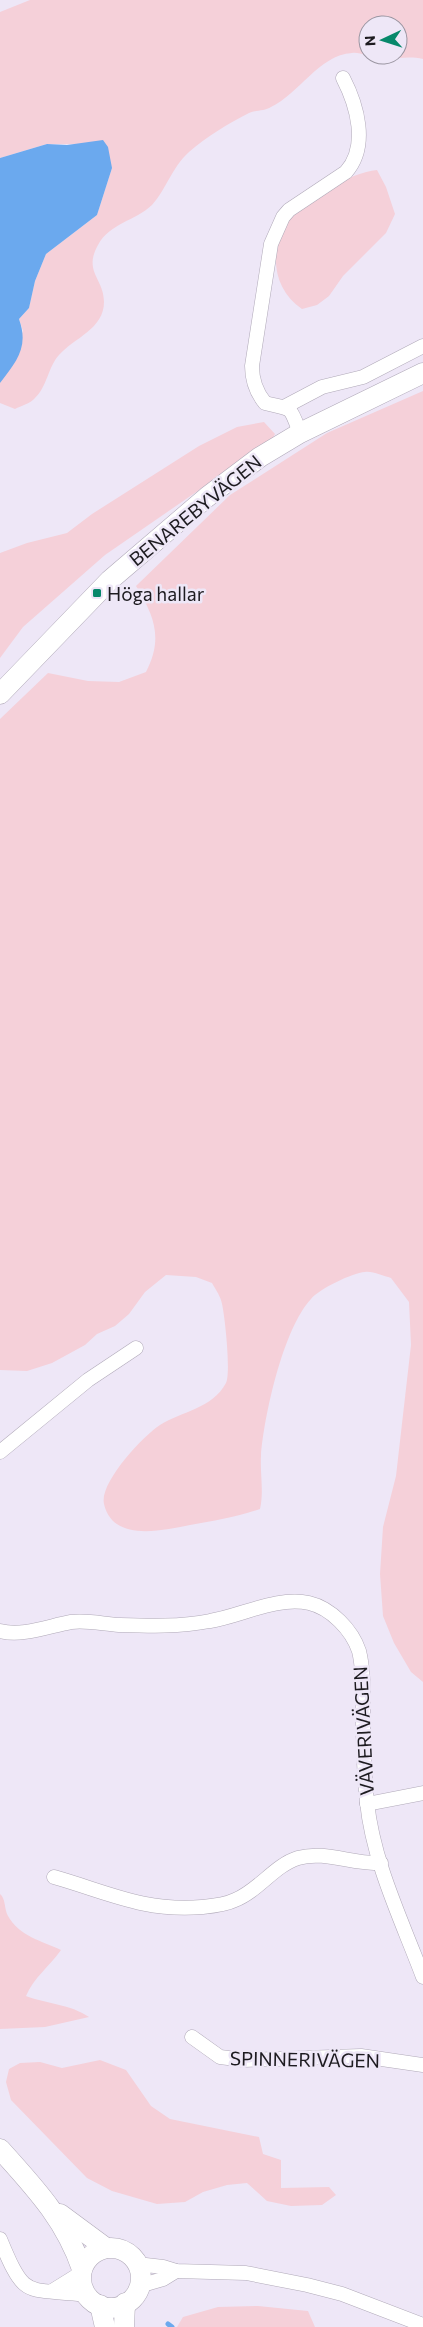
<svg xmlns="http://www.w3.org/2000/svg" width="423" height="2327" viewBox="0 0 423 2327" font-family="Commissioner,sans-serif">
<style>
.green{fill:#f5d0d9;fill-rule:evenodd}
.water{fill:#6ba9ee}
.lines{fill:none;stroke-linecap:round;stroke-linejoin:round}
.stream{stroke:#6ba9ee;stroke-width:5}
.street-casing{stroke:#b0a9b8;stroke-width:15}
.secondary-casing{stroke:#b0a9b8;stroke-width:21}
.street{stroke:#fff;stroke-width:14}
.secondary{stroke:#fff;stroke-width:20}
.poi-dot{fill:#07886b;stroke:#eee7f7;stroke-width:2}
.labels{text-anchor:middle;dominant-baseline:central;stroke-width:5;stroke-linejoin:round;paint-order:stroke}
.street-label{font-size:19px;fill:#1d1b20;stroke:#eee7f7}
.poi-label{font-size:19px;fill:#1d1b20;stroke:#eee7f7;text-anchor:start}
</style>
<rect width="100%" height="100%" fill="#eee7f7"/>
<!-- green -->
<g class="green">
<path d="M 30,0 L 423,0 L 423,59 C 408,55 393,60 378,58 C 370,57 360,52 352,53 C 319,55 299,94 271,107 C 265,111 256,110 249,113 C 229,123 206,137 189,152 C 172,167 166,190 152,205 C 135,221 110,223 98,245 C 83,272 104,278 104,302 C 104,329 74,338 59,355 C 48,367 47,387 35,398 C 31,403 21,406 15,409 L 0,403 L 0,383 L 23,331 L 19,319 L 29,308 L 35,281 L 46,254 L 97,215 L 112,168 L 82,144 L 47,144 L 0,158 L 0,12 ZM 368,25 L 398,25 L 398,55 L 368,55 Z"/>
<path d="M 377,170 L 386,187 L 395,214 L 386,233 L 343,276 L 329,296 L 317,305 L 302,309 C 271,288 268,247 291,218 C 308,197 350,173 377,170 Z"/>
<path d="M 423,391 L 423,1682 L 411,1672 L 394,1643 L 383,1616 L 380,1574 L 383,1527 L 396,1476 L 411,1345 L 409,1302 L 391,1278 C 383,1276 373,1271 365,1272 C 352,1273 319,1289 311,1299 C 283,1329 264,1416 261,1456 C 260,1475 264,1491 260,1509 C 237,1517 214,1521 190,1525 C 163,1530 113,1543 104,1504 C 99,1483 143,1436 160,1425 C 182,1411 212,1409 226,1383 C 231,1373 225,1317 222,1304 C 221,1297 216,1290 212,1283 L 196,1277 L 166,1275 L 145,1292 L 129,1314 L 115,1326 L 97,1334 L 85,1345 L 52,1363 L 27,1371 L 0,1370 L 0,719 L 48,673 L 88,681 L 119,682 L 146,672 C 163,639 155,617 136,586 L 230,495 L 327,433 Z"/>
<path d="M 264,422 L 275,434 L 270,444 L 244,459 L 105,555 L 23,627 L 0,658 L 0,553 L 27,543 L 67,533 L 92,514 L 199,446 L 237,427 Z"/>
<path d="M 0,1894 C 6,1899 4,1909 8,1916 C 19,1936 42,1941 61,1950 C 50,1966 34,1977 26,1996 C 47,2004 70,2004 89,2017 L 45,2027 L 0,2029 Z"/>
<path d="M 100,2060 L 126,2070 L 151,2106 L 170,2119 L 259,2137 L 263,2154 L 281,2160 L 281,2188 L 329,2187 L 336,2195 L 322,2205 L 291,2206 L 267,2201 L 247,2183 L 227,2185 L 203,2192 L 185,2202 L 157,2204 L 112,2191 L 87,2178 L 11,2100 L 6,2082 L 9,2069 L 20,2063 L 40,2062 L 62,2068 Z"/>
<path d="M 258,2306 L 308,2311 L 315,2327 L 177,2327 L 183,2317 L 218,2307 Z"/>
</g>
<!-- water -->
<path class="water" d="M 103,140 L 108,147 L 112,168 L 97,215 L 46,254 L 35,281 L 29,308 L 19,319 C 29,347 17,361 0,383 L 0,158 L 47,144 L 67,145 Z"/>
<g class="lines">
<!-- stream -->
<path class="stream" d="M 168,2324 L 172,2327"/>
<!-- street casing -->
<g class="street-casing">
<g id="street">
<path d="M 286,406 L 322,387 L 363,377 L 423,346"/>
<path d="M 300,433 C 289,404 293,410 265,403 C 256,392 252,381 252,366 L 271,244 L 283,217 L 289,210 L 346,172 C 369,146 357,105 343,78"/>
<path d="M 0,1452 L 88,1380 L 136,1348"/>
<path d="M 0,1631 C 22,1637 49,1626 71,1622 C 88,1620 103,1624 119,1625 C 150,1626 179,1627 210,1621 C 241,1616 277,1596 309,1603 C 331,1608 352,1630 359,1651 C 364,1671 363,1694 363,1715 C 363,1744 364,1773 367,1802 C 373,1862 402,1921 423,1977"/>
<path d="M 367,1804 L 423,1793"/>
<path d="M 54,1877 C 107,1892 145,1912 202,1907 C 213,1906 225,1905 235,1900 C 258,1891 275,1865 298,1858 C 325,1850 354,1865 381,1863"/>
<path d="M 192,2037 L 220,2057 L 244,2060 L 361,2056 L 423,2065"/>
<path d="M 0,2239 C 26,2302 25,2287 87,2295"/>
<path d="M 137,2264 L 163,2267 L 176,2271 L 246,2273 L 307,2285 L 342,2294 L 423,2325"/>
<path d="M 139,2286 L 163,2279 L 176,2271"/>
<path d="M 52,2291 L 81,2273"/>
</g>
</g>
<!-- secondary casing -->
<g class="secondary-casing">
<g id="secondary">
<path d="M 0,694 L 110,580 L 207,497 L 260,457 L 300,433 L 423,373"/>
<path d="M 0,2149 C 34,2187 65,2219 82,2269"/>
<path d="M 60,2214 L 106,2248"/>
<circle cx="111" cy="2278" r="30"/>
<path d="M 100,2305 L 105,2327"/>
<path d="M 124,2327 L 125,2303"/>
</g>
</g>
<!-- street -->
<use href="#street" class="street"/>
<!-- secondary -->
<use href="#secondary" class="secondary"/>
</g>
<!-- markers -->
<rect class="poi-dot" x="92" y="588" width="10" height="10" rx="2.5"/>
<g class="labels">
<!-- street labels -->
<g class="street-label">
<text transform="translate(195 510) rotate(-39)">BENAREBYVÄGEN</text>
<text transform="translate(363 1731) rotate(-93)">VÄVERIVÄGEN</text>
<text transform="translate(305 2059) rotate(1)">SPINNERIVÄGEN</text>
</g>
<!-- poi labels -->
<g class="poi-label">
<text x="107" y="593">Höga hallar</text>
</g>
</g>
<!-- north arrow -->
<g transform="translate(383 40) rotate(266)"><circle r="24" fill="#eee7f7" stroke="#9a95a1"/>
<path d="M0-4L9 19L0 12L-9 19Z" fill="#07886b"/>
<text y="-8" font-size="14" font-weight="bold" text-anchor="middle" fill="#1d1b20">N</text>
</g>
</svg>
